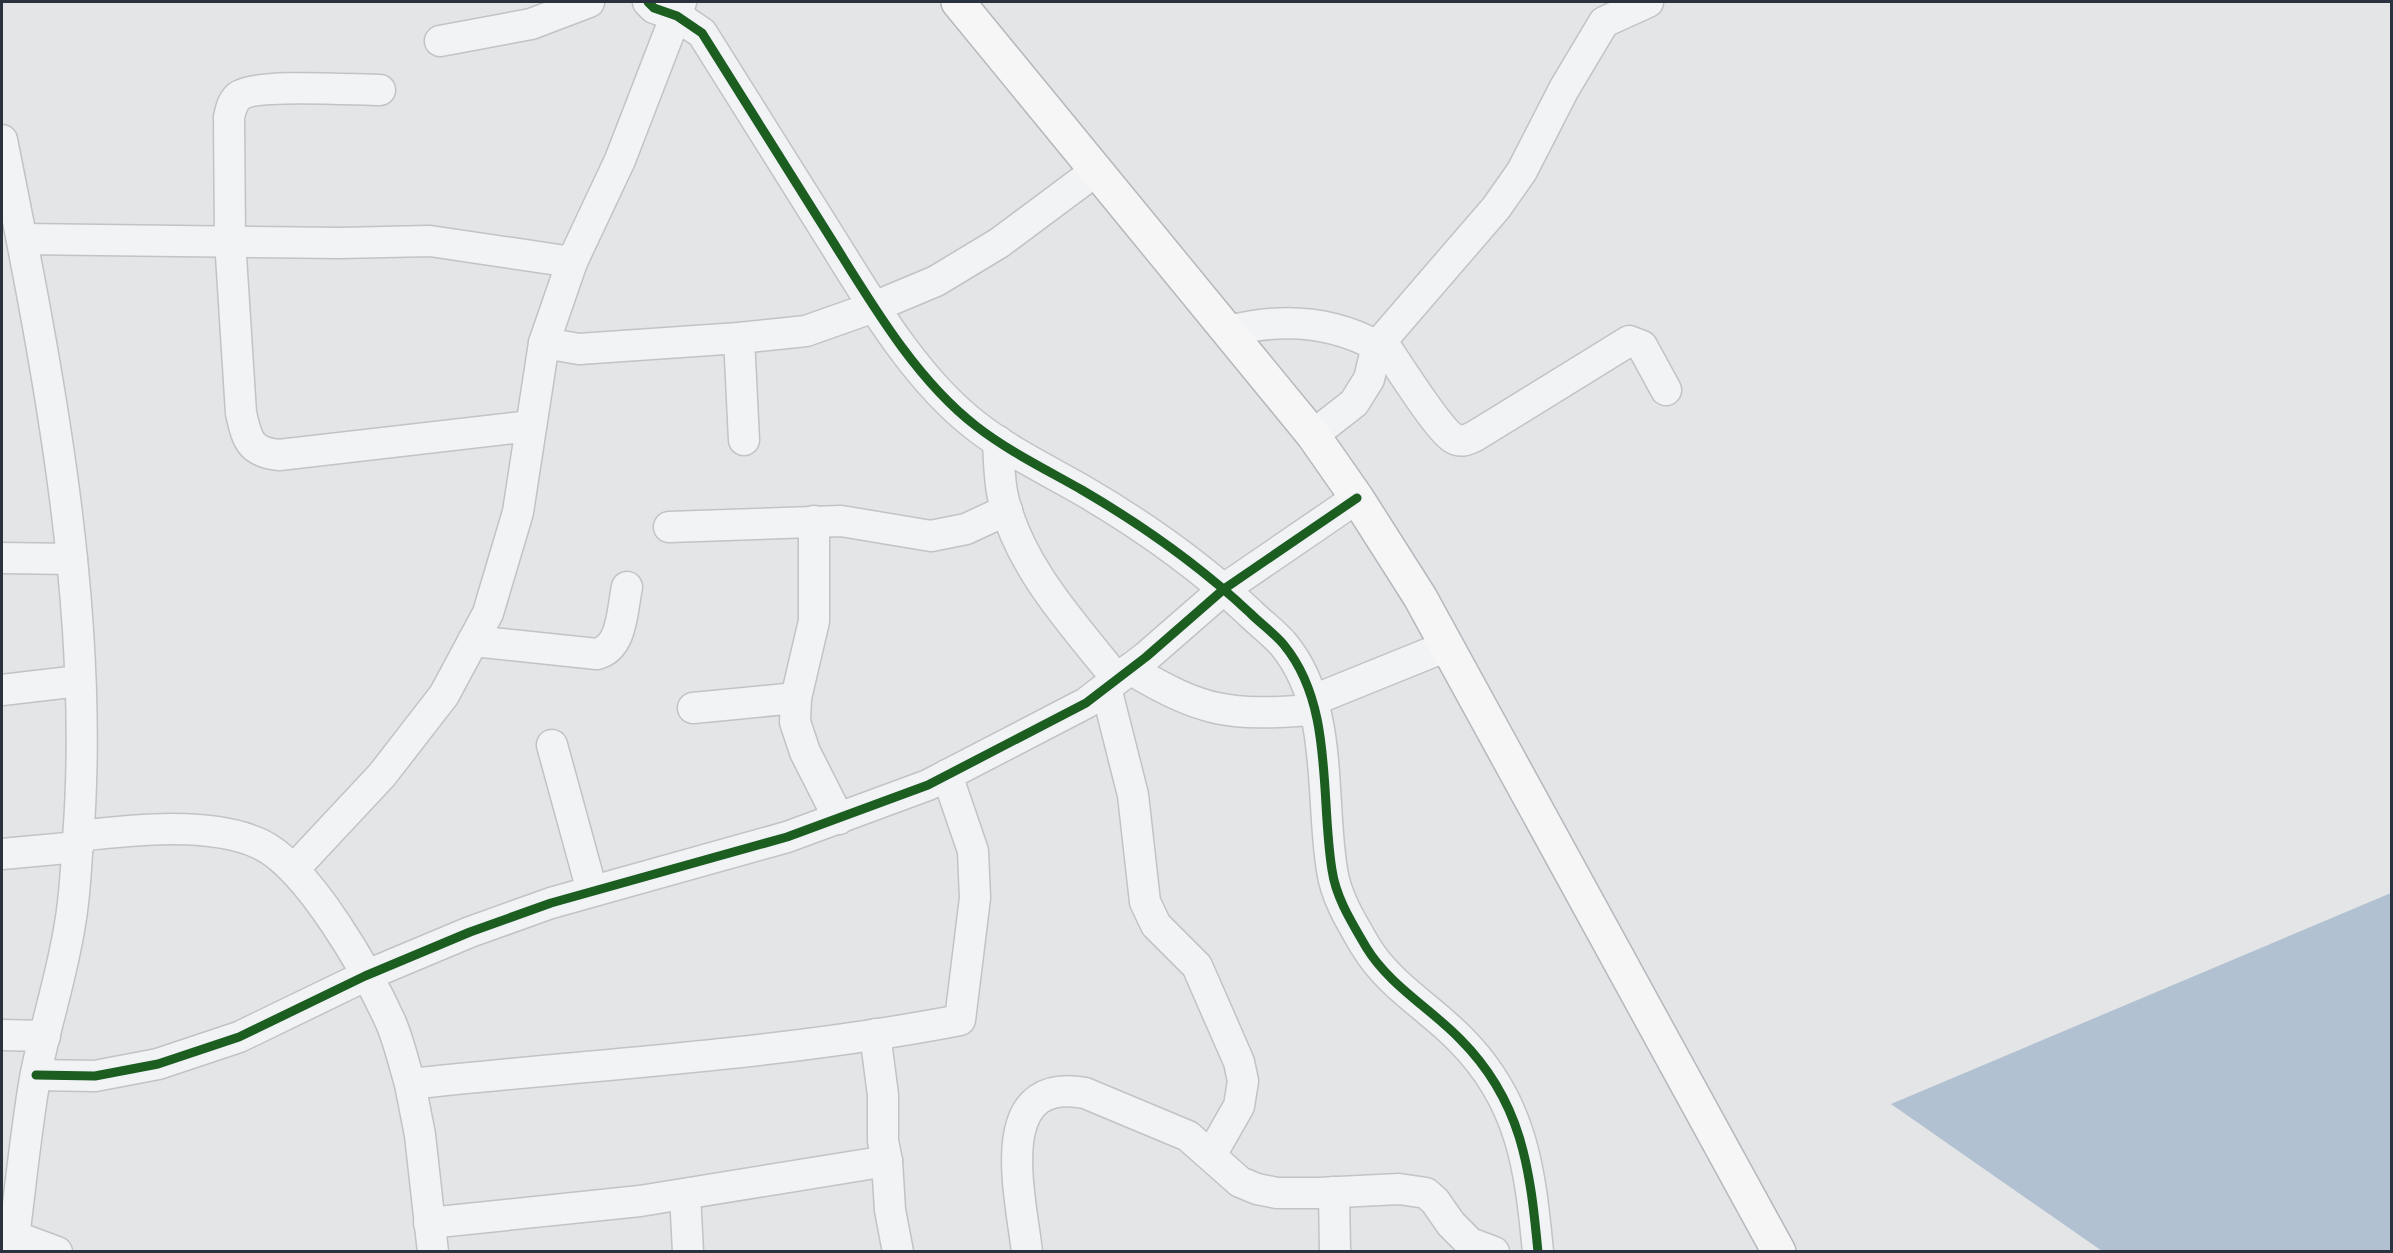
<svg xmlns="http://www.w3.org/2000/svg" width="2393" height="1253" viewBox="0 0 2393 1253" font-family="'DM Sans',sans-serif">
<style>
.water{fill:#b2c1d1}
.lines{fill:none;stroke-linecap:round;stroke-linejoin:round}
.minor-casing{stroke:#c1c3c5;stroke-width:33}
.highway-casing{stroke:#b5b8bc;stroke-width:36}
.minor{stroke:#f1f3f4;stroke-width:30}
.highway{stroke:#f6f6f6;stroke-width:33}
.cycleway-casing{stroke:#f0f2f6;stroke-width:13}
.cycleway{stroke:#1b5e20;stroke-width:9}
</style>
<rect width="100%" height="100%" fill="#e3e5e7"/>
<!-- water -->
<path class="water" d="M 2391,893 L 2391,1251 L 2102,1251 L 1891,1104 Z"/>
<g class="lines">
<!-- minor casing -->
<g class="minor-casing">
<g id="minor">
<path d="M 648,2 L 654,8 L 677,16 L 702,33 C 745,101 787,169 830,237 C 870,301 915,379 976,426 C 1008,451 1047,470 1082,490 C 1142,525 1200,566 1250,613 C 1261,624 1275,634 1284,645 C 1334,706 1320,797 1332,870 C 1336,898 1352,923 1366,947 C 1389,985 1430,1008 1460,1039 C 1522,1101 1530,1168 1538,1252"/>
<path d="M 440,41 L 531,24 L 589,2"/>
<path d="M 380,90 C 354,90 256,83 239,96 C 232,102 231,109 229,117 L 230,240 L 241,413 C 247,440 250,452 279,455 L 531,426"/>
<path d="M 2,140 C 47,365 96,609 78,839 C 76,867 75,896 70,924 C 62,976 45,1026 35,1078 C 25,1136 20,1194 12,1252"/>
<path d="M 22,239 L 339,243 L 430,241 L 572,262"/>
<path d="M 1229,331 C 1280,318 1330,320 1377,346"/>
<path d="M 739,338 L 744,440"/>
<path d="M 1381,340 C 1395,360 1437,428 1453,438 C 1461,443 1467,440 1475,436 L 1629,341 L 1642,346 L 1666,390"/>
<path d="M 544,343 L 579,349 L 739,338 L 806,331 L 874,307 L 936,281 L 999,243 L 1097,170"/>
<path d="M 1313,435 L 1354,403 L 1369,379 L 1377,346 L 1496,208 L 1522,171 L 1564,89 L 1604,22 L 1648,2"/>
<path d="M 998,441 C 999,460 999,479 1003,497 C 1019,567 1074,625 1117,679"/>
<path d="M 814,521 L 814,621 L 796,698 L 795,722 L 805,752 L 839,819"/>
<path d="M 669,527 L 841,521 L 931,536 L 966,529 L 1007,510"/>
<path d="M 2,558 L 72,559"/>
<path d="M 473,641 L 597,654 C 623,647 622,610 627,587"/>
<path d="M 1130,669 C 1204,713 1229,716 1313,710"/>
<path d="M 1106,688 L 1133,795 L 1145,902 L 1156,925 L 1197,966 L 1239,1062 L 1243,1081 L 1239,1106 L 1211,1155"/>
<path d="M 2,690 L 79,681"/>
<path d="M 1311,701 L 1447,646"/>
<path d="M 693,708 L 796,698"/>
<path d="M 552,745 L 592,891"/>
<path d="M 79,836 C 132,830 210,821 260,844 C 309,867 369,974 391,1023 C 399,1042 404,1064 410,1084 C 594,1064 779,1055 960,1020 L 975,898 L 973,851 L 947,775"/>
<path d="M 2,854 L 78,847"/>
<path d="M 295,868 L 382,775 L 444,695 L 488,613 L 518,512 L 544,343 L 572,262 L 620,160 L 681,2"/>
<path d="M 2,1035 L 45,1036"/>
<path d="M 36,1075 L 95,1076 L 158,1064 L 239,1037 L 365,976 L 470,932 L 551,903 L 787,837 L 928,785 L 1086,703 L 1146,657 L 1224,589 L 1357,498"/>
<path d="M 410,1084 L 420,1135 L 433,1252"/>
<path d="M 887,1161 L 890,1210 L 898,1252"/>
<path d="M 1334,1192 L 1335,1252"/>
<path d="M 685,1194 L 688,1252"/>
<path d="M 429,1223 L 640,1201 L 887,1161 L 883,1141 L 883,1095 L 875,1034"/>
<path d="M 14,1236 L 57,1252"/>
<path d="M 1027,1252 C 1021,1197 989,1075 1085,1093 L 1188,1136 L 1240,1182 L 1257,1189 L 1277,1193 L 1319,1193 L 1399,1189 L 1426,1193 L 1435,1201 L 1451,1224 L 1470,1243 L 1494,1252"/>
</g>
</g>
<!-- highway casing -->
<g class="highway-casing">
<path id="highway" d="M 958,2 L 1313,435 L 1357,498 L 1420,597 L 1779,1252"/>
</g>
<!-- minor -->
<use href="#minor" class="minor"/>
<!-- highway -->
<use href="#highway" class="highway"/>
<!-- cycleway casing -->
<g class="cycleway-casing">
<g id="cycleway">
<path d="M 648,2 L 654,8 L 677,16 L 702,33 C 745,101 787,169 830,237 C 870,301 915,379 976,426 C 1008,451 1047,470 1082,490 C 1142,525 1200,566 1250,613 C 1261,624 1275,634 1284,645 C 1334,706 1320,797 1332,870 C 1336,898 1352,923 1366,947 C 1389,985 1430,1008 1460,1039 C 1522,1101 1530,1168 1538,1252"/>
<path d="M 36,1075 L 95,1076 L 158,1064 L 239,1037 L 365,976 L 470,932 L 551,903 L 787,837 L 928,785 L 1086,703 L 1146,657 L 1224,589 L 1357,498"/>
</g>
</g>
<!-- cycleway -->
<use href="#cycleway" class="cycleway"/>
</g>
<!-- border -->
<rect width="2393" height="1253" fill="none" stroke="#2a313f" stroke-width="6"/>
</svg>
